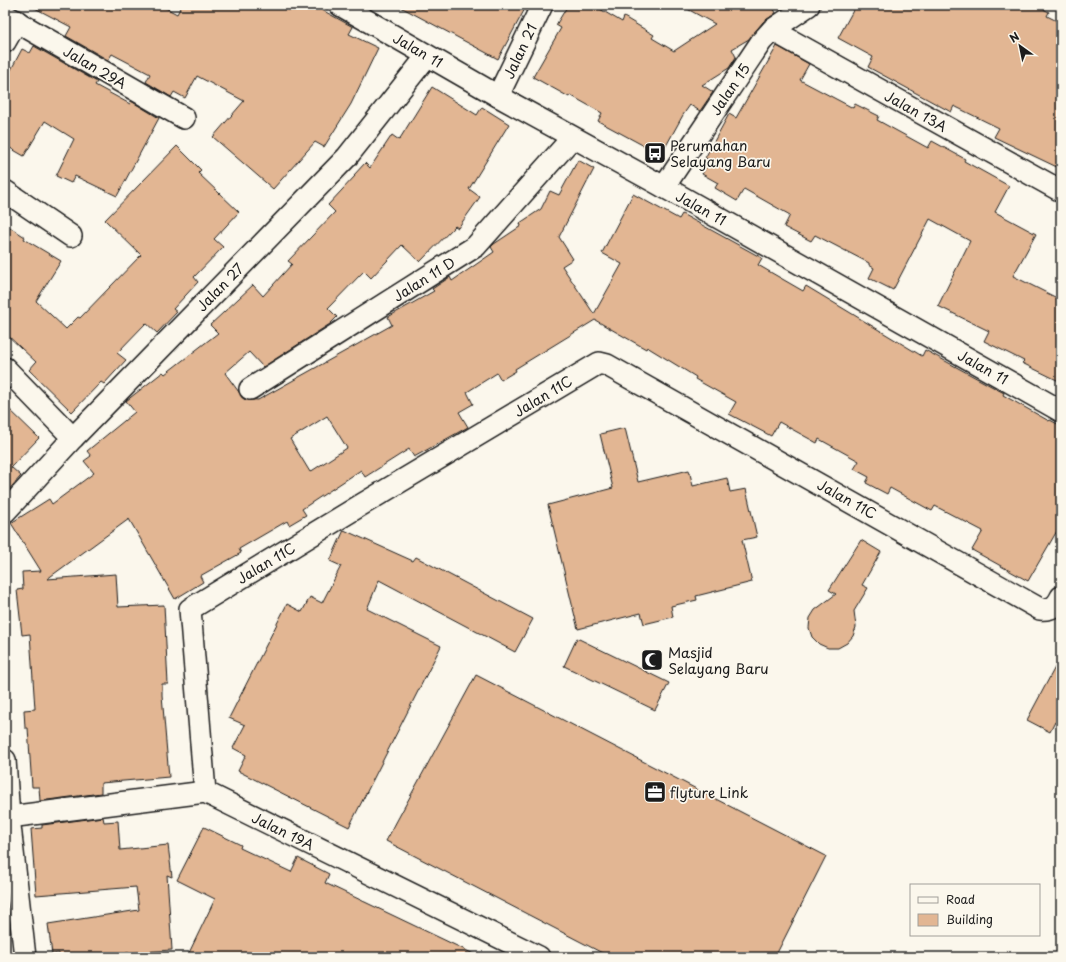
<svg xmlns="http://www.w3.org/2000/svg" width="1066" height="962" viewBox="0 0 1066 962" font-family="'Playpen Sans',sans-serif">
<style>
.building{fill:#e2b693;stroke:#1c1c1c;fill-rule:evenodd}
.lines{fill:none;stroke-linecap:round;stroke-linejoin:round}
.minor-casing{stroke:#1c1c1c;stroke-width:24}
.minor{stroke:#fbf7ec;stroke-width:21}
.labels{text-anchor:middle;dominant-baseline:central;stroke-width:3.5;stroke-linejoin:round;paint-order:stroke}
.street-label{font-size:14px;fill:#1c1c1c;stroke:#fbf7ec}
.poi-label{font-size:14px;fill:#1c1c1c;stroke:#fbf7ec;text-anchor:start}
</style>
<rect width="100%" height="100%" fill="#fbf7ec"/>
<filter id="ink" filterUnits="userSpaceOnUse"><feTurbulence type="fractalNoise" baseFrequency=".025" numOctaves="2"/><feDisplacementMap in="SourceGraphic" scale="8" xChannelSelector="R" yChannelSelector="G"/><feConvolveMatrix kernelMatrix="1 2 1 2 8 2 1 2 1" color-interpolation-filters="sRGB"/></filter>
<g filter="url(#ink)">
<!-- building -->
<g class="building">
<path d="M 29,5 L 160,5 L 177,14 L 182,5 L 313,5 L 353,27 L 349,34 L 378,48 L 351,104 L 324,147 L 315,142 L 273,189 L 213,137 L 244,101 L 197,76 L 185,98 L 174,92 L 171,97 L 146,82 L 150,74 L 112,54 L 108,60 L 66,36 L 71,27 Z"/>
<path d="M 397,5 L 527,5 L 498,59 Z"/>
<path d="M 568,5 L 593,5 L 622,22 L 624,17 L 654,35 L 652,38 L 674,51 L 715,24 L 680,5 L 772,5 L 776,13 L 763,22 L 749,39 L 732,49 L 736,57 L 729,68 L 702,85 L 713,92 L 700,111 L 690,105 L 683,115 L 661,155 L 598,121 L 602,113 L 570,95 L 569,97 L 533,77 L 561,28 L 556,25 Z"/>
<path d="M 856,5 L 1035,5 L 1049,12 L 1047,16 L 1061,23 L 1061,169 L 994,137 L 999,128 L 954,106 L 951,112 L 868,67 L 873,57 L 838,38 Z"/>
<path d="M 34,46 L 97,82 L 95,85 L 130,104 L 131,101 L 159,118 L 117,196 L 75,176 L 71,183 L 56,176 L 74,139 L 45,121 L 24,156 L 5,145 L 5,81 L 22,49 L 30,53 Z"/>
<path d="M 777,46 L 809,64 L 800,80 L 853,108 L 855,104 L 879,116 L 877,120 L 928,148 L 932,141 L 965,159 L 964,161 L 1009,186 L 995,212 L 1036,234 L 1013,276 L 1061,300 L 1061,382 L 1022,363 L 1024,361 L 984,341 L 989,331 L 938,306 L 970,241 L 930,219 L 893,290 L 869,278 L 874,268 L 869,265 L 869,263 L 815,235 L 811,241 L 784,227 L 790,215 L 744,189 L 737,201 L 715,188 L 718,183 L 702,174 L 710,160 L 705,158 L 729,114 L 736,118 Z"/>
<path d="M 432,87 L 477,115 L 482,107 L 509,124 L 469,189 L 480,197 L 458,228 L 455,226 L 420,262 L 402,245 L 371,278 L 364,271 L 328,308 L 337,317 L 330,324 L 263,367 L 249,352 L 225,373 L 244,399 L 258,400 L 392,325 L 388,317 L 434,291 L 432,289 L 450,277 L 452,281 L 494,252 L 491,247 L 494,244 L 521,226 L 520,223 L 541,209 L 550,191 L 559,195 L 578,160 L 594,169 L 559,237 L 573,259 L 562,266 L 594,314 L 622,264 L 602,253 L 633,194 L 679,219 L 682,214 L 762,258 L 758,265 L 803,291 L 806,286 L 922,356 L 925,350 L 1004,393 L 1003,395 L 1049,421 L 1050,420 L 1061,426 L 1061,524 L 1028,581 L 972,550 L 983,531 L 935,506 L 932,511 L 890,488 L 887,494 L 866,483 L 869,477 L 854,469 L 859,461 L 819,439 L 817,443 L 779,422 L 771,436 L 729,414 L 736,402 L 695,379 L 696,377 L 647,347 L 646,349 L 595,320 L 515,369 L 516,371 L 501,380 L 497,373 L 467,392 L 473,404 L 459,412 L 468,427 L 414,457 L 409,449 L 365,477 L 361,470 L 302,509 L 306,515 L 289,525 L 287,521 L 239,549 L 241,553 L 200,576 L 203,582 L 175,599 L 129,519 L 47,579 L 116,574 L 118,607 L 164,605 L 168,684 L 162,684 L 162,695 L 169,777 L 101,783 L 101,793 L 40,801 L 39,787 L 32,787 L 28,728 L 25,728 L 24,710 L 35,709 L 30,634 L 22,635 L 17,590 L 23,589 L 22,572 L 41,571 L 11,523 L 49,499 L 52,504 L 94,473 L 84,461 L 91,456 L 87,451 L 135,412 L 126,401 L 163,372 L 165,374 L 218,333 L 210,325 L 253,285 L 263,296 L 292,264 L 288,261 L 335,212 L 328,205 L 355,176 L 354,175 L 365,163 L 370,168 L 392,135 L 399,140 ZM 327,416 L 347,448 L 310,472 L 290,439 Z"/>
<path d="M 177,146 L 201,170 L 198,173 L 239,212 L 214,239 L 223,247 L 194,277 L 198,282 L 173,309 L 177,312 L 157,333 L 146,323 L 117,353 L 126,360 L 104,384 L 101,382 L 72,412 L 29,370 L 36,362 L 5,333 L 5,224 L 25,237 L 24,239 L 61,261 L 36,301 L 66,329 L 78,317 L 80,318 L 141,255 L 105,220 Z"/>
<path d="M 5,405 L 39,438 L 11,467 L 21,476 L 5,494 Z"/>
<path d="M 625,428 L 638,482 L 689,470 L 693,486 L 727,478 L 730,492 L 746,489 L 757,537 L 742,540 L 752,582 L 696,596 L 697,600 L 671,606 L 673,617 L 644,624 L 641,613 L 578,629 L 548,505 L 613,488 L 600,434 Z"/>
<path d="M 344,530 L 413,561 L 416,557 L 533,619 L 515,652 L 379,580 L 367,609 L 441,646 L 349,827 L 238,771 L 246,755 L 233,748 L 245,725 L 229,718 L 287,604 L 302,612 L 310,597 L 322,603 L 341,566 L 330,561 Z"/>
<path d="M 861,540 L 881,552 L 862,585 L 868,588 L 854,611 L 856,627 L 853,636 L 847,643 L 838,648 L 828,648 L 819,644 L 812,637 L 809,628 L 810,618 L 815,610 L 836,594 L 829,590 Z"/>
<path d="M 577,638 L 669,683 L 655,710 L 564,666 Z"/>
<path d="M 1061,656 L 1061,725 L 1055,722 L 1050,732 L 1027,720 Z"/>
<path d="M 476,675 L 826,856 L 775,957 L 610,957 L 386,841 Z"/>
<path d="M 103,817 L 104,822 L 118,821 L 120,850 L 168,845 L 172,877 L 167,875 L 172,950 L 126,953 L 127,957 L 59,957 L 59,953 L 52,954 L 48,924 L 139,910 L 136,887 L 36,895 L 31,829 L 42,828 L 42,825 Z"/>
<path d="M 204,827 L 241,845 L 240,848 L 291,872 L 298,858 L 329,874 L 325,883 L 480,957 L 187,957 L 215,899 L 177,880 Z"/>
</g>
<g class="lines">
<!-- minor casing -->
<g class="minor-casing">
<g id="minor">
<path d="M 340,5 L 498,96 L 664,187 L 1061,411"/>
<path d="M 5,15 L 184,118"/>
<path d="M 772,30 L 1061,191"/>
<path d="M 5,42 L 17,21"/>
<path d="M 498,96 L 542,5"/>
<path d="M 664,187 L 761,42 L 772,30 L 809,5"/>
<path d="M 5,191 L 71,236"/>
<path d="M 5,368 L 73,438"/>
<path d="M 250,389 L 476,246 L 572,138"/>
<path d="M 5,512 L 73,438 L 347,157 L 427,56"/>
<path d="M 5,760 L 9,817 L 25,957"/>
<path d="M 205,792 L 190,609 L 361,505 L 599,363 L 607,365 L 1040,609 C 1051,610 1056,607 1061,597"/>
<path d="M 9,817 L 205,792 L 539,957"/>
</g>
</g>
<!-- minor -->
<use href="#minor" class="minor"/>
</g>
</g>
<!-- icons -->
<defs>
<g id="bus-square" transform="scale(1.15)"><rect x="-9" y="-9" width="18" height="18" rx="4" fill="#1c1c1c" stroke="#fbf7ec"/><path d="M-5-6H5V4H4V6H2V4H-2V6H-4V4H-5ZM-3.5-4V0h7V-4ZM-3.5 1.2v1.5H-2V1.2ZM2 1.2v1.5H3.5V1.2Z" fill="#fff"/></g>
<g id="mosque-square" transform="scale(1.15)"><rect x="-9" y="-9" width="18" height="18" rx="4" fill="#1c1c1c" stroke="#fbf7ec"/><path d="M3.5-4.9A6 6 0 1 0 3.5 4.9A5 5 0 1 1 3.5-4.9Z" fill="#fff"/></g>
<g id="office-square" transform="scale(1.15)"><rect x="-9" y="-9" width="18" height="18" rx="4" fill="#1c1c1c" stroke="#fbf7ec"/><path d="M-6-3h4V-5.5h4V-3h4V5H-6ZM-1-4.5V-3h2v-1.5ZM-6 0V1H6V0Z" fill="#fff"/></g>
</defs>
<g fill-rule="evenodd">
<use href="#bus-square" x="655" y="153"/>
<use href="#mosque-square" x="652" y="660"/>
<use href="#office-square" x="655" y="792"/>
</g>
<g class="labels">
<!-- street labels -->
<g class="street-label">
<text transform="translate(418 50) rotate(30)">Jalan 11</text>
<text transform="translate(520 51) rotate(-65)">Jalan 21</text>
<text transform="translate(95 67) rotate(30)">Jalan 29A</text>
<text transform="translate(730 89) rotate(-56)">Jalan 15</text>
<text transform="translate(916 111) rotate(29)">Jalan 13A</text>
<text transform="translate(701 208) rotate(29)">Jalan 11</text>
<text transform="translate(424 279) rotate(-32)">Jalan 11 D</text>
<text transform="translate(220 287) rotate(-46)">Jalan 27</text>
<text transform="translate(983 367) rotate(29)">Jalan 11</text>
<text transform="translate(543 396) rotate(-31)">Jalan 11C</text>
<text transform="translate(847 499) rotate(29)">Jalan 11C</text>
<text transform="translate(266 563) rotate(-31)">Jalan 11C</text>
<text transform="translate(283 831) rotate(26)">Jalan 19A</text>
</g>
<!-- poi labels -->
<g class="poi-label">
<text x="670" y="145">Perumahan<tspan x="670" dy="16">Selayang Baru</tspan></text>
<text x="668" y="652">Masjid<tspan x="668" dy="16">Selayang Baru</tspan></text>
<text x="670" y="792">flyture Link</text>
</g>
</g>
<!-- margin -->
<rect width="1066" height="962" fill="none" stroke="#fbf7ec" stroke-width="20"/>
<rect x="10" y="10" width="1046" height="942" fill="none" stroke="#1c1c1c" stroke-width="1.5" filter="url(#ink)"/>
<!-- legend -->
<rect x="910" y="884" width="130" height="52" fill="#fbf7ec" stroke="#a29f99"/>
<rect x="918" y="897" width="20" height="6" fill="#fbf7ec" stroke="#a29f99"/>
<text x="946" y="904" font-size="12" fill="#1c1c1c">Road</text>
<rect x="918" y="914" width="20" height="12" fill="#e2b693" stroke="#a29f99"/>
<text x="946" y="924" font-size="12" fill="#1c1c1c">Building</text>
<!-- north arrow -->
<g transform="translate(1020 46) rotate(327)" stroke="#fbf7ec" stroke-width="3" paint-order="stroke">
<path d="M0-3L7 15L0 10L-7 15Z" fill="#1c1c1c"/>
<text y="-6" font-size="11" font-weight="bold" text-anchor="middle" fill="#1c1c1c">N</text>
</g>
</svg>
